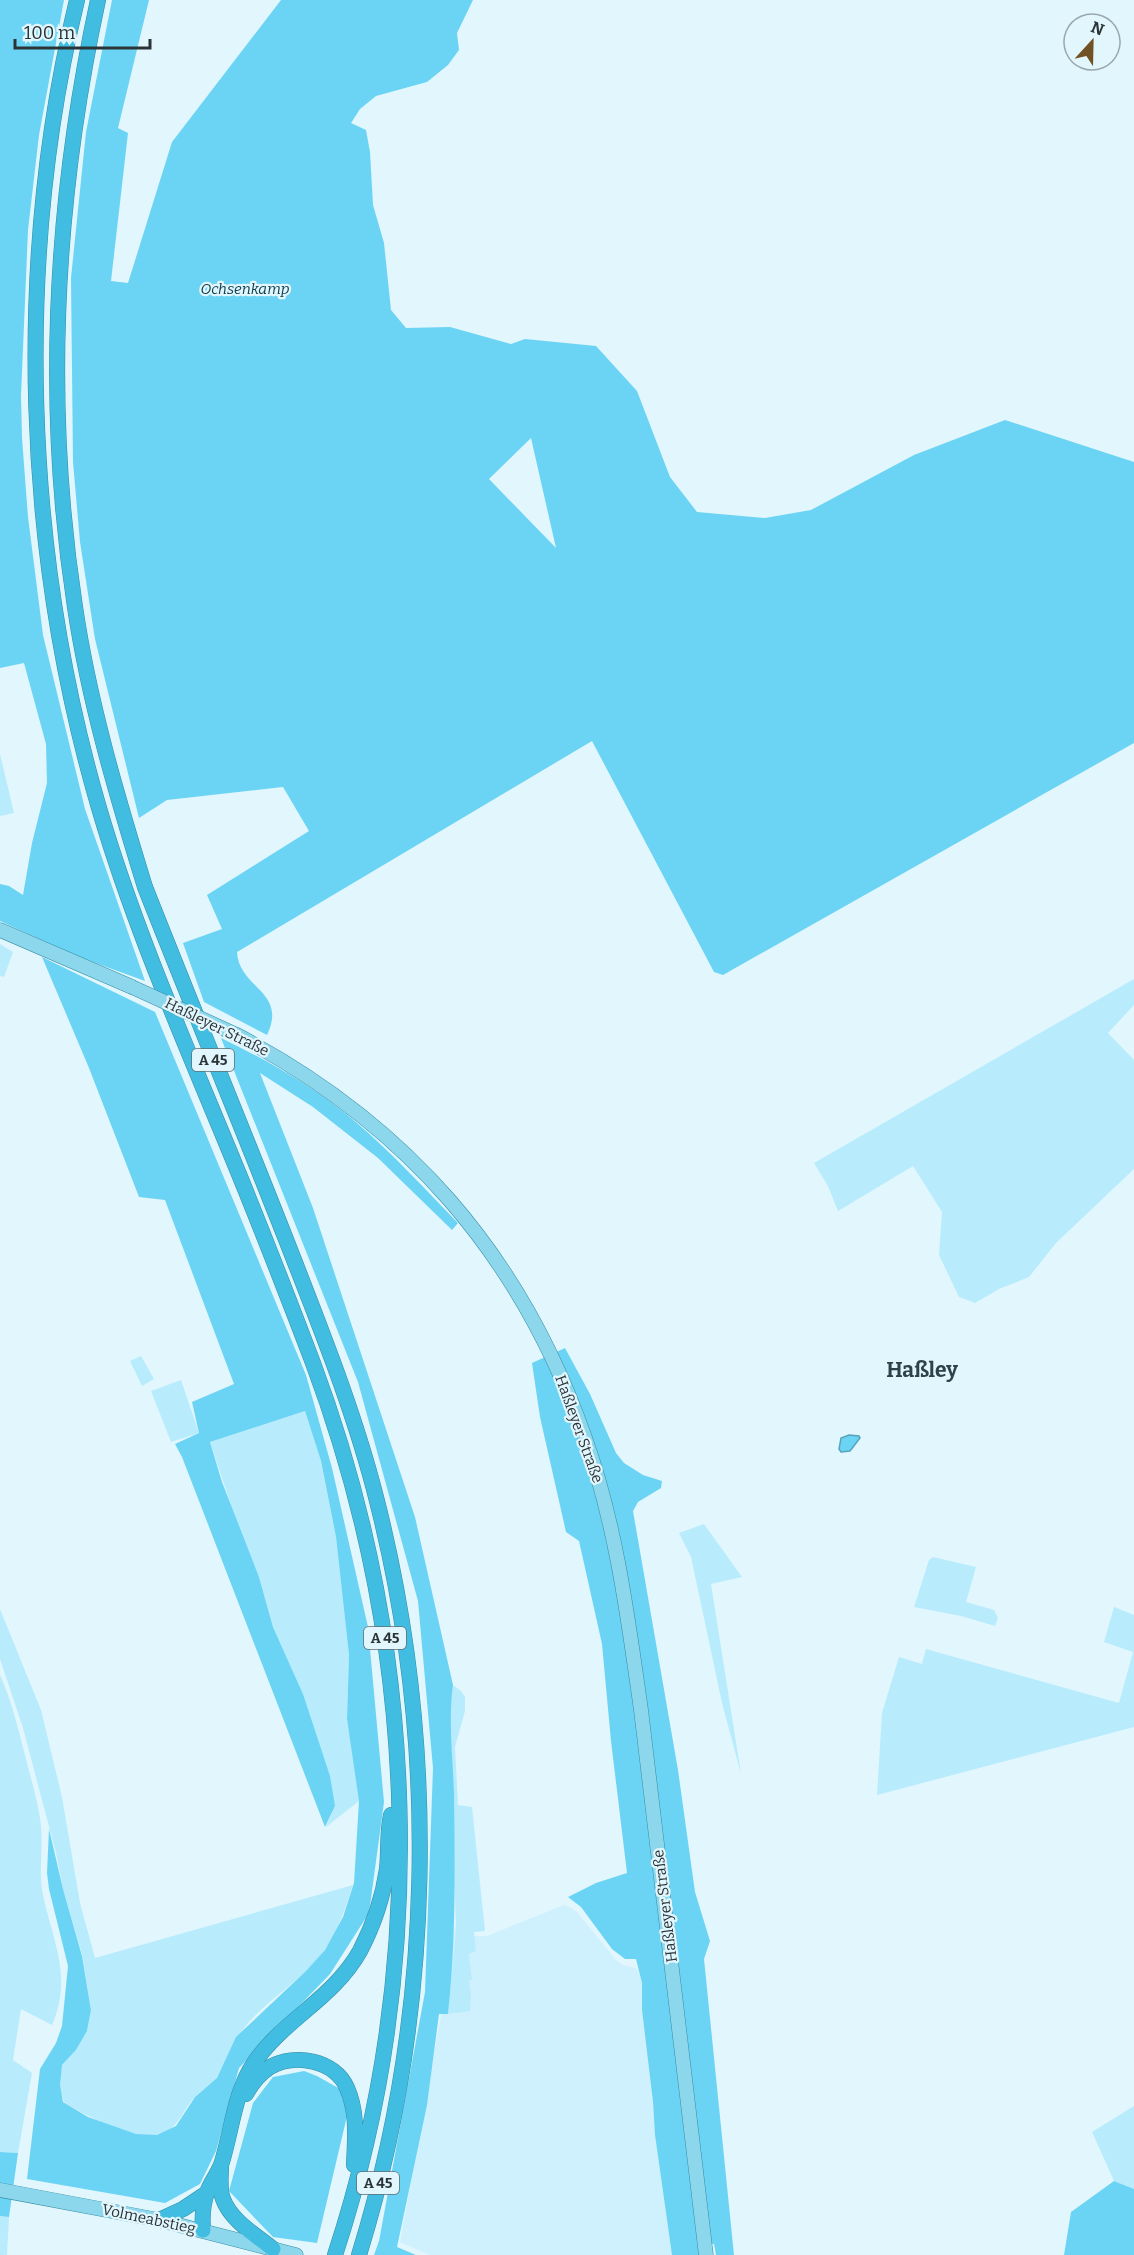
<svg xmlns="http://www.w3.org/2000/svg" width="1134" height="2255" viewBox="0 0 1134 2255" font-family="Bitter,serif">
<rect width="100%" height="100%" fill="#e2f6fd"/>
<!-- built -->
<path fill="#cff1fd" d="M564 1905 570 1907 577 1912 616 1960 623 1965 635 1968 639 1972 642 1983V2010L653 2102 655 2135 672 2255H429L400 2242 441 2016 455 1926 469 1936H487Z"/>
<!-- green -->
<path fill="#b8ecfd" d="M0 754 14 813 0 816Z
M0 944 13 952 4 977 0 976Z
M1134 979V1005L1108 1033 1134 1060V1169L1056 1243 1029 1277 999 1289 975 1303 959 1297 939 1255 942 1212 913 1166 838 1211 828 1186 814 1163Z
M141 1356 154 1379 142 1386 130 1361Z
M181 1380 199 1433 171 1442 151 1391Z
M305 1411 321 1461 336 1537 349 1655 347 1719 359 1796V1801L326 1827 335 1806 303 1694 273 1627 259 1577 239 1529 210 1442Z
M704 1524 742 1577 711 1584 741 1774 722 1703 691 1557 679 1533Z
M933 1557 976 1567 966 1602 994 1610 998 1618 995 1626 961 1616 914 1607 929 1560Z
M1114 1607 1134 1615V1727L877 1795 882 1713 899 1657 922 1664 926 1649 1119 1703 1133 1652 1104 1642Z
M0 1609 41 1710 62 1797 80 1903 95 1958 353 1885C346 1906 339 1929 326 1948 306 1977 274 1995 250 2021 234 2039 229 2056 218 2076 214 2084 204 2088 198 2094 182 2108 180 2130 157 2135 136 2140 81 2114 64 2102L59 2085 62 2065 76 2050 87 2031 91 2009 82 1954 63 1889 56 1853 23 1728 0 1659Z
M0 1675C13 1704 20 1736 28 1767 33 1786 39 1806 41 1826 43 1847 39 1869 42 1890 51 1938 74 1975 52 2025L21 2009 13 2060 32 2073 18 2153 0 2152Z
M453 1685 461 1691 465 1697V1711L455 1747 458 1805 472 1807 485 1931 474 1932 476 1951 469 1954 472 1980H469L471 1996 470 2011 448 2014 456 1932 450 1708Z
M1134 2106V2189L1114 2181 1092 2132Z
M0 2216 9 2217 7 2255H0Z"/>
<!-- forest -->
<path fill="#6bd4f4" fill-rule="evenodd" d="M0 0H64L39 135 28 230 21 396 22 438 28 517 43 635 85 809 145 981 79 957 0 921V884L9 886 23 895 32 843 47 783 46 744 24 663 0 668Z
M112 0H149L118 128 128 133 111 281 128 283 172 142 281 0H473L457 33 459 50 448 65 427 82 376 96 360 109 351 123 366 130 370 152 373 205 384 243 391 310 406 328 450 327 511 344 525 339 596 346 637 391 670 477 697 512 765 518 811 510 914 455 1005 420 1134 462V743L723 975 714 972 592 741 237 952C239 989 288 991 267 1035L204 1002 183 943 222 929 207 895 309 831 283 787 167 800 139 818 95 639 80 542 73 462 71 278 86 132ZM531 438 556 548 489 479Z
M42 957 155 1012 306 1375 332 1468 368 1627 384 1802 369 1913 330 1974 239 2068 216 2151 200 2184 165 2203 27 2179 40 2069 56 2043 62 2026 68 1966 49 1889 47 1873 49 1829 63 1889 82 1956 91 2010 87 2031 76 2050 62 2065 60 2085 63 2102 88 2117 136 2134 157 2135 176 2126 195 2097 217 2078 236 2037 306 1971 325 1950 343 1917 354 1883 359 1801 347 1719 349 1655 336 1537 321 1461 305 1411 210 1442 222 1482 259 1577 273 1627 303 1694 330 1776 335 1806 325 1827 182 1457 175 1444 199 1433 192 1402 234 1384 165 1200 139 1197 89 1068Z
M221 1038C269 1061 316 1088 357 1123 392 1153 426 1190 458 1223L452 1230 378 1158 313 1107 260 1073 313 1208 415 1517 453 1685C448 1721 453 1758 454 1795 455 1868 456 1942 448 2014H439L427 2105 397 2247 416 2255H374L379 2241 425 1992 433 1768 418 1601 358 1382Z
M565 1348 590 1394 616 1453 624 1463 643 1475 662 1481 661 1488 638 1502 633 1511 678 1770 695 1892 710 1941 704 1959 734 2255H716L714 2244 698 2243 700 2255H672L655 2135 653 2102 642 2010V1983L636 1959H625L612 1949 581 1907 568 1897 596 1883 627 1873 611 1741 602 1644 579 1541 566 1532 540 1417 532 1363Z
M304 2071 317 2076 340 2089 348 2112 317 2243 273 2237 229 2191 253 2103 273 2077Z
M0 2152 18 2153 9 2217 0 2216Z
M1114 2181 1134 2189V2255H1064L1071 2212Z"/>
<!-- water -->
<path fill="#6bd3f3" stroke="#58a3bb" stroke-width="1.5" d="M849 1435 859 1436 860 1438 850 1451 841 1452 839 1449 841 1438Z"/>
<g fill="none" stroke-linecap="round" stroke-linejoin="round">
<defs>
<path id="major" d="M0 930 132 987
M237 1035C406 1124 520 1254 584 1435 616 1523 628 1618 641 1710L706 2255
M0 2190 159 2220 296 2255"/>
<path id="highway" d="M77 0C14 260 24 551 99 808 137 938 194 1063 245 1189 268 1246 291 1305 313 1363 419 1647 430 1966 335 2255
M98 0C55 199 44 405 75 607 89 702 117 796 145 887 195 1014 247 1139 296 1265 326 1342 357 1421 377 1501 439 1746 434 2013 359 2255
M246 2094C252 2083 259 2074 270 2067 295 2053 335 2060 347 2088 358 2113 355 2138 354 2165
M221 2166C221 2176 219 2190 223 2199 231 2221 256 2235 273 2249
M159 2220 183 2209 207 2193
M203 2230C202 2217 203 2202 208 2190 212 2180 219 2172 222 2162 232 2129 235 2091 254 2063 283 2020 333 1999 360 1951 373 1926 383 1897 387 1869 389 1851 387 1832 391 1815"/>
</defs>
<!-- major casing -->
<use href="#major" stroke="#388da5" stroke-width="15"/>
<!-- highway casing -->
<use href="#highway" stroke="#388da5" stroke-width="16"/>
<!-- major -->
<use href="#major" stroke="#8cd7ec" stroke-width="14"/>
<!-- highway -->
<use href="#highway" stroke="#40bde0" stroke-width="15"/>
<defs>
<path id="major-bridge" d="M132 987 237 1035"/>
</defs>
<!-- major-bridge casing -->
<use href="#major-bridge" stroke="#388da5" stroke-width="15" stroke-linecap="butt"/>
<!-- major-bridge -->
<use href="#major-bridge" stroke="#8cd7ec" stroke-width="14"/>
</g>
<g text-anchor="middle" stroke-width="4.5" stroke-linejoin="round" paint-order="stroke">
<!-- shield labels -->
<g fill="#e2f6fd" stroke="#616e72" stroke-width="1.5">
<rect x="192" y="1049" width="42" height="22" rx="4.5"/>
<rect x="364" y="1627" width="42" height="22" rx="4.5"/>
<rect x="357" y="2172" width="42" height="22" rx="4.5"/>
</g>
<g font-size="14" font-weight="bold" fill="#2a3437">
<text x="213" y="1065">A 45</text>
<text x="385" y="1643">A 45</text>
<text x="378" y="2188">A 45</text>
</g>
<!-- park labels -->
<g font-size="15" font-style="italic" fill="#0d3e4b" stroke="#e2f6fd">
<text x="245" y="294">Ochsenkamp</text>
</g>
<!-- street labels -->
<g font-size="15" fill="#2a3437" stroke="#e2f6fd">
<text transform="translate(217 1027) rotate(26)" y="5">Haßleyer Straße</text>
<text transform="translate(579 1429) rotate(70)" y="5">Haßleyer Straße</text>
<text transform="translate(665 1906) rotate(-97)" y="5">Haßleyer Straße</text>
<text transform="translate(149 2219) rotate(12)" y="5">Volmeabstieg</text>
</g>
<!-- district labels -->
<g font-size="21" font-weight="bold" fill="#2e4349" stroke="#e2f6fd">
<text x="922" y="1377">Haßley</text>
</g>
</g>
<!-- north arrow -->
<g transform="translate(1092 42) rotate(22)"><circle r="28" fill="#e2f6fd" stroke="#98a8ae" stroke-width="1.5"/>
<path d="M0-4.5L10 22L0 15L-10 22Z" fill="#705226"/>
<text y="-9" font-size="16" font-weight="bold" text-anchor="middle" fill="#2a3437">N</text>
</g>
<!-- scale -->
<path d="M15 39v9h135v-9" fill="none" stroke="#2a3437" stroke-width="3"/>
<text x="24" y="39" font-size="18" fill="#2a3437" stroke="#e2f6fd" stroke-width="4.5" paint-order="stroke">100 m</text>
</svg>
